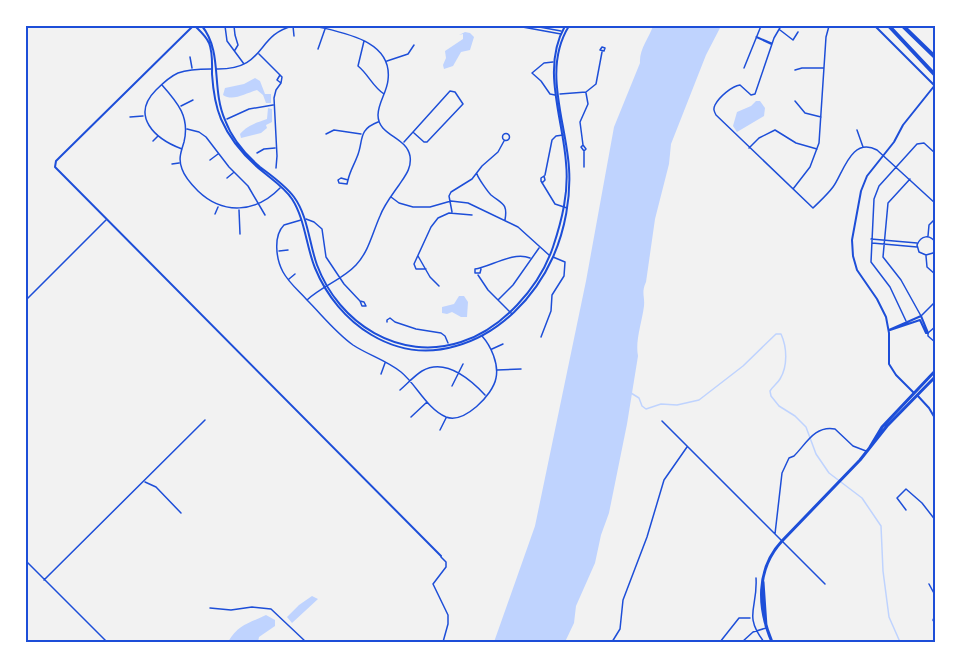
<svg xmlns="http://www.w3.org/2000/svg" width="961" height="668" viewBox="0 0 961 668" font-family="Georgia,serif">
<rect width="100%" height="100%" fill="#f2f2f2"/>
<!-- water -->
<path fill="#bfd3fe" d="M653 26H721L706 55 671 144 669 164 655 219 646 282C641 293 645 296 644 306 642 322 635 341 638 356L627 424 609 513 601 535 595 563 576 606 574 623 565 642H494L535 526 586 281 614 127 640 63C639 49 649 38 653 26Z
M465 32 470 33 474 37 470 50 461 52 453 66 444 69 443 65 446 58 445 51 463 39V34L459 35Z
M255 78 260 81 265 94H271V103H266L263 95 257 90C246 93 233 102 223 95L225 88 244 84Z
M756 101H760L765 108 764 116 737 132 733 126 737 112 751 106Z
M268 108 272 109V122L266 125 267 128 261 133 241 138 240 134C248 125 256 123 267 119Z
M459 296H464L468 302 467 317H461L452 312 447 314 442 313V307L454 304Z
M312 596 318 599 292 623 287 617 299 605Z
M266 615 275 620V626L259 637 258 642H228C239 624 248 624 266 615Z"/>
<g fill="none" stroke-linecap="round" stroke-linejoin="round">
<!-- stream -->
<path stroke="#bfd3fe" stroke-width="1.5" d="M631 393 639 398 642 406 646 409 661 404 677 405 699 400 743 366 776 334H781C787 347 788 366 780 379 777 384 773 386 770 391L771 396 779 406 795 416 806 427 816 454 829 473 862 498 881 526 883 571 889 617 900 642"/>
<!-- minor -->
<path stroke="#1d4ed8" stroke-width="1.5" d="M225 26 227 41 244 64
M234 26 235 35 238 45 235 50
M293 26 294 36
M517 26 561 34
M534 26 561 31
M781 26 774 38 755 94 751 95 740 85C732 86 719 97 715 105 713 109 714 111 716 115L813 208C820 201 827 195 833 187 843 174 851 136 877 150L936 204
M780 30 793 40 798 32
M756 37 771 44
M757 37 771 43
M364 41 358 66C369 75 372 86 384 94
M602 47 605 48 604 51 600 50Z
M318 49 325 29
M259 54 282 77 281 83 277 80 280 75
M190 57 192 68
M387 61 408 54 414 45
M553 62 544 63 532 73 541 81 550 94 555 95
M744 68 761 26
M216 69C267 70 255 35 293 26
M795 70 802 68H824
M162 85C178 103 190 117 184 142 181 152 178 159 182 169 185 178 192 185 198 191 223 215 256 213 280 188
M586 92 596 84 602 52
M560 94 586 92
M795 101 805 113 821 117
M181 106 193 100
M130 117 143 116
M227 119 249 109 273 105
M187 129 199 132 206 137 229 167 248 186 265 215
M857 130 863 147
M502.5 137a3.5 3.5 0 1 1 7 0a3.5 3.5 0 1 1-7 0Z
M326 134 334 130 361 134
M153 141 158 136
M404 142 450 91 455 92 463 104 427 142H424L414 133
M583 145 586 149 584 151 581 147 583 145 580 122 588 104 586 93
M749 148 759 138 775 130 796 143 817 149
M182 149C155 139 130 116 156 90 162 84 169 77 178 73 189 69 200 69 211 69
M584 152V167
M257 153 264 149 275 148
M210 160 218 154
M172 164 179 163
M276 168 277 156 274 98 276 90 281 83
M477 174C478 178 488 192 491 195 502 204 508 203 505 220
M545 175 552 140 556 136 563 135
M227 178 233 173
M341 178 348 180 347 184 339 183 338 180Z
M910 179 888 203 883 257 901 280 921 316 936 301
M348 180C350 171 354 165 357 157 364 141 357 130 378 122
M542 183 545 180 544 176 541 178V181L555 204 567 208
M793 189 810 167 819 143 826 37 829 26
M391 197 399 203 413 207H430L451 201 468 203 518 227 549 255
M239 210 240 234
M452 212 449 196 451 192 472 179 482 166 498 152 504 141
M215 214 218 207
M306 219 314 222 322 229 326 257 344 284 360 301
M301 220 284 225C273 236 276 259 283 272 289 283 299 291 307 300 322 315 335 332 353 345 368 355 386 360 401 372 416 384 427 409 446 417 464 424 493 395 496 378 499 364 491 346 482 336
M928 236 929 225 936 218
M871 239 917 243
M872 243 917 247
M936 243C930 234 921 235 917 245L919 252 926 255 933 253 936 249
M279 251 288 250
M418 256 430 277 439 286
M926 256 927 267 936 275
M426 269H416L414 264 431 227 438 218 449 213 472 215
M481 269 480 273H475V269C490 267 513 251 530 258
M478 275 488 290 512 314
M289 279 295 274
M26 300 106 220
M307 300C322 286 342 280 356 265 369 251 372 234 380 216 384 205 392 195 399 185 405 176 412 168 410 156 406 136 378 136 378 115 378 103 387 92 388 80 393 40 343 33 315 26
M498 300 513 285 539 248
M360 301 364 302 366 306H362Z
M906 321 890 287 871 262 874 199 879 186 917 144 924 143 936 154
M387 322V320L390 318 395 322 416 329 441 333 445 336 448 343
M936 326 928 333V336L936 343
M541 337 551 311 552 295 564 276 565 262 553 257
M492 349 503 344
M497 370 521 369
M381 374 385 363
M452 386 463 364
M400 390C407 384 414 376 422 371 445 358 470 379 485 395
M411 417 427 402
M662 421 825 584
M440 430 446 418
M934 476 936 477
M145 482 156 487 181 513
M906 510 897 498 906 489 922 503 936 521
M775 534 782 473 789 458 794 456C806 444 815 425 835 429L853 446 866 451
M441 557 446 562V567L433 584 448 615V624L443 642
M26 561 107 642
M756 578C758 608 743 615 764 642
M44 580 205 420
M929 584 936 597
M210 608 231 610 252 607 271 609 306 642
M936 613 933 620 936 625
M612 642 620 629 623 600 647 537 664 480 687 447
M720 642 739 618H750
M742 642 753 632 766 628"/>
<!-- tertiary -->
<path stroke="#1d4ed8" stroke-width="2" d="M193 26 61 156 56 161 55 167 441 556
M195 26C200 31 206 36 209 43 213 53 212 64 212 74 213 89 215 105 221 119 230 140 245 157 262 171 273 180 285 188 292 199 305 219 306 246 315 268 338 324 395 364 456 346 500 334 535 297 553 257 565 230 571 197 569 168 566 121 542 69 569 26
M202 26C223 52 211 88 225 120 232 139 245 154 260 167 272 176 285 185 294 197 308 216 309 243 317 265 339 324 400 362 461 342 502 329 539 288 553 247 562 220 569 192 566 163 563 118 541 68 565 26
M834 26H847
M875 26 934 85
M889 330 921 316 928 333
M890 330 920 320 926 333H928
M913 392 896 375 889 364V333L886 317 877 299 857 270 853 256 852 240 861 191 867 176 894 142 903 125 935 85"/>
<!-- secondary -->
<path stroke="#1d4ed8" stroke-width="2" d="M917 395 929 408 936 420"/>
<!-- primary -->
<path stroke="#1d4ed8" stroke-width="3" d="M870 447 882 427 936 370
M763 582 766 626
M772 642C758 609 755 570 782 541L860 460 887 426 936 376"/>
<!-- motorway -->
<path stroke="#1d4ed8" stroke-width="4" d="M889 26 936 76
M903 26 936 58"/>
</g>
<!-- border -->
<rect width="961" height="668" fill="none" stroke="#ffffff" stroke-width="54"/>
<rect x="27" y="27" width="907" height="614" fill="none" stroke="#1d4ed8" stroke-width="2"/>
</svg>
